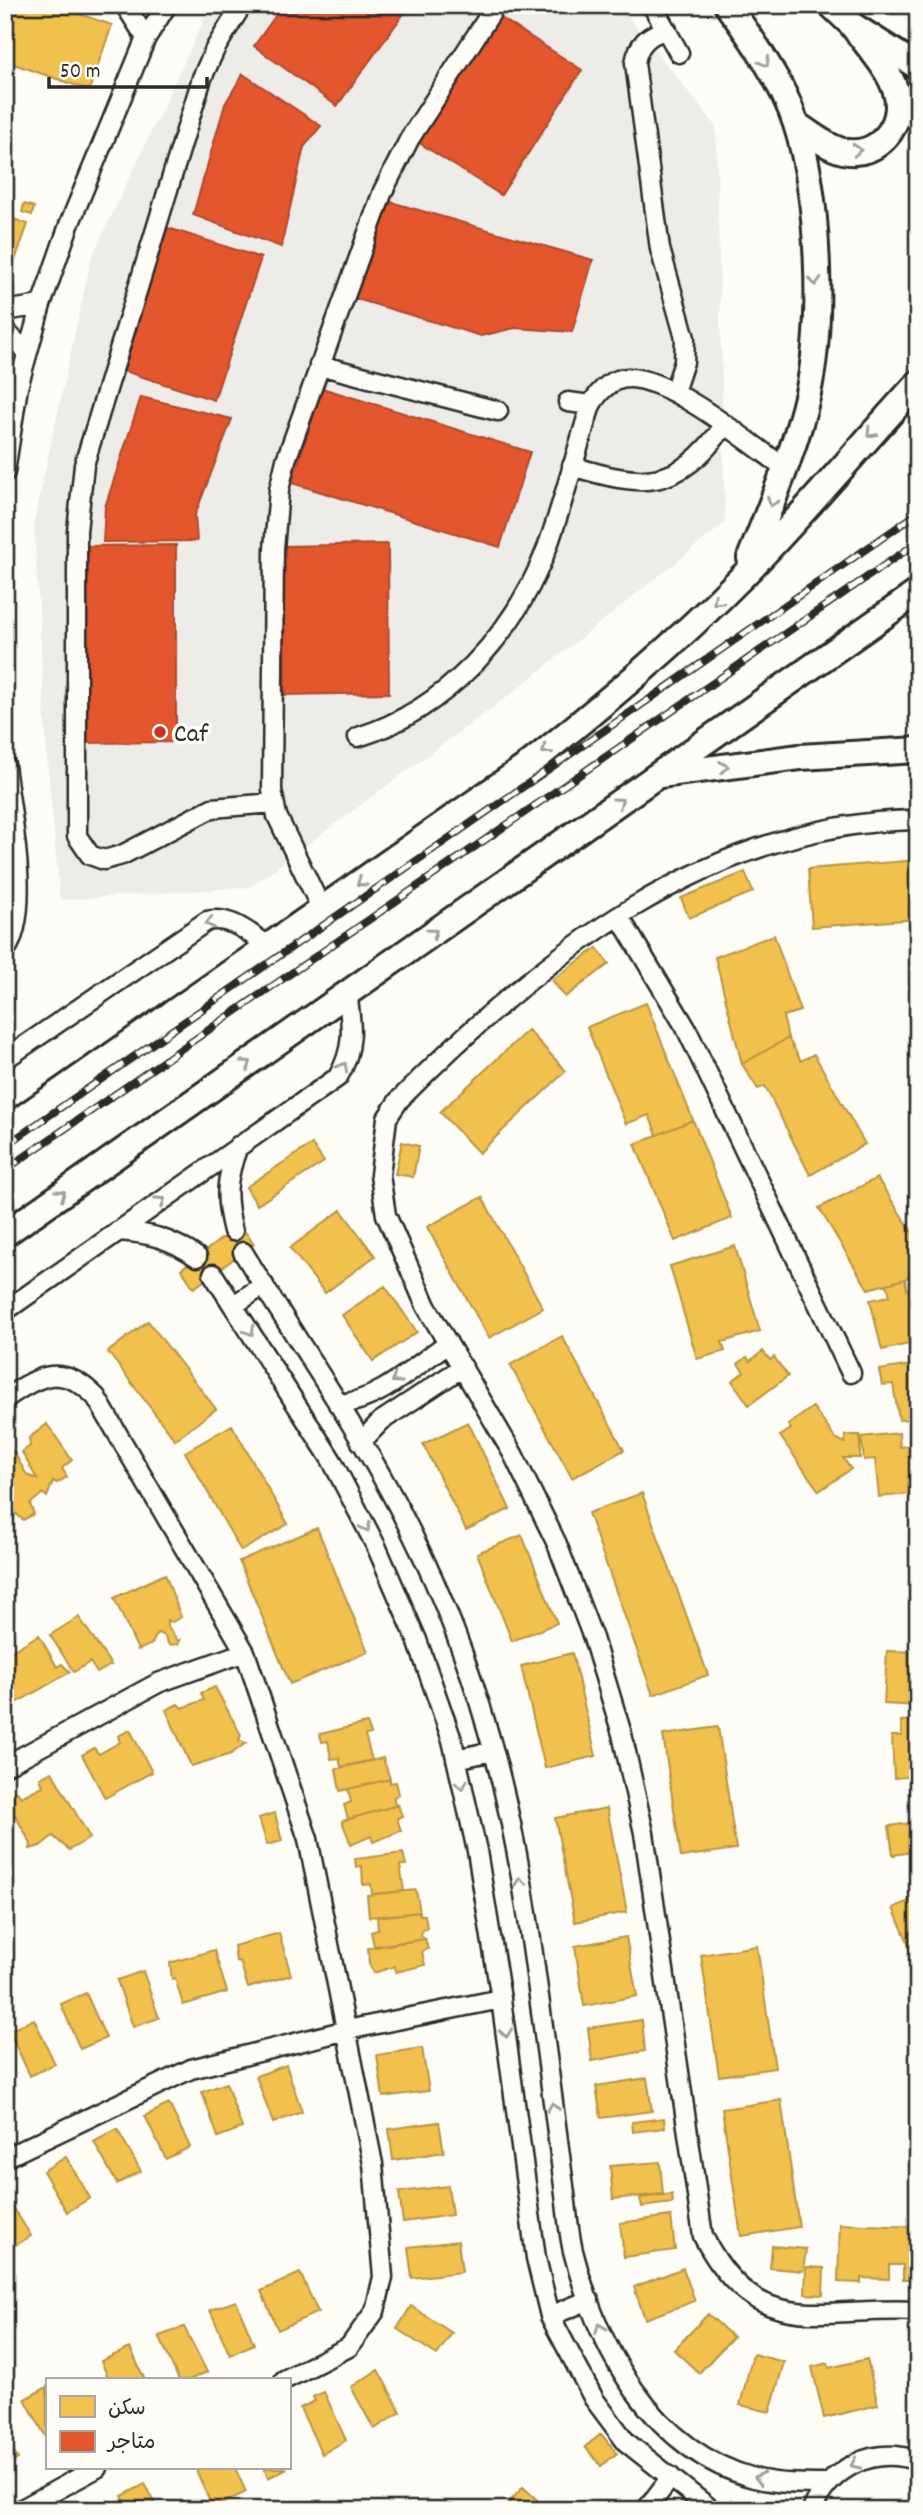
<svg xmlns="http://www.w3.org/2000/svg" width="923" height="2515" viewBox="0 0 923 2515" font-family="Dekko,'Playpen Sans Arabic',sans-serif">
<rect width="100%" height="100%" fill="#fdfcf7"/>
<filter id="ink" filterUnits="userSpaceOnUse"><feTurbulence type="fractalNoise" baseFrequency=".0143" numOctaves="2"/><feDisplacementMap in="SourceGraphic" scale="14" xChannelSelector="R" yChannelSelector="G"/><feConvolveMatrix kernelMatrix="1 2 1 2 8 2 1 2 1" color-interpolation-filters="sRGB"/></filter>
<g filter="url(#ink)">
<!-- built -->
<path fill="#edece8" d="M211 5H619L716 126 725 523 512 693 250 887 60 900 47 757 34 522 91 259Z"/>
<!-- homes -->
<path fill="#f2c14e" stroke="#b69444" stroke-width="2" d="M5 5H53L112 25 89 90 5 61Z
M24 204 34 207 32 215 22 212Z
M5 216 28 224 9 277 5 276Z
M918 860V919L812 927 808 869Z
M745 872 753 892 689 918 681 898Z
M774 935 800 1011 783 1016 788 1038 742 1064 715 957Z
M597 948 609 964 565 997 552 980Z
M646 1003 693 1120 657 1135 649 1115 626 1124 587 1027Z
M528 1030 566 1071 479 1153 440 1112Z
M788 1038 801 1061 814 1054 865 1144 810 1175 765 1086 758 1089 742 1064Z
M693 1120 732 1218 675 1241 635 1144Z
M402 1142 419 1146 413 1177 395 1174Z
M312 1144 324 1162 257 1205 246 1187Z
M877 1178 918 1241V1270L905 1279 868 1289 819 1208Z
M482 1197 543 1308 489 1338 427 1227Z
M341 1210 375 1256 325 1293 290 1248Z
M240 1225 254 1244 194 1288 181 1269Z
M735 1246 760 1331 722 1342 725 1351 697 1359 670 1266Z
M905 1279 907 1290 917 1288 918 1291V1342L882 1350 870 1300 890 1296 887 1284Z
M385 1286 417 1332 373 1361 342 1315Z
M148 1321 216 1409 175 1440 108 1352Z
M562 1336 624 1450 572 1478 510 1365Z
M763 1351 770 1360 774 1357 788 1376 749 1405 732 1381 744 1372 738 1364 747 1357 750 1361Z
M918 1364V1493L879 1497 875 1459 864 1460 861 1437 899 1433 900 1447 914 1445 911 1419 899 1420 893 1384 882 1385 879 1370Z
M813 1407 835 1438 845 1443V1435H860V1458H843L851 1469 819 1491 780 1436 791 1429 788 1425Z
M468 1422 510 1509 466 1530 423 1444Z
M47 1424 72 1460 62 1468 67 1477 57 1483 53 1481 47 1497 43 1493 30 1504 34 1514 23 1520 12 1510V1520L5 1526V1456L13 1451 27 1475 37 1479 22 1452 30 1446 29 1438Z
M232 1425 288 1524 241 1551 185 1452Z
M642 1493 708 1675 653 1695 588 1513Z
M317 1528 368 1652 290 1684 239 1561Z
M522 1535 557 1623 512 1641 477 1553Z
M165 1574 181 1617 172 1622 167 1620V1626L178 1641 181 1639 178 1644 169 1645 164 1635 157 1633 152 1644 138 1650 114 1598Z
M79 1617 111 1665 97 1673 90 1662 74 1672 50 1635Z
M39 1635 57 1667 62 1664 70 1672 13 1705 5 1691V1655Z
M887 1651 918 1652V1706L884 1704Z
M572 1653 596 1756 545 1768 521 1666Z
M215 1687 241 1735 239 1740 246 1743 231 1754 191 1766 166 1710 178 1704 182 1708 204 1700 201 1693Z
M918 1720V1776L894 1778 892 1736H902L901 1721Z
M367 1723 371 1734 365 1735 372 1760 341 1767 339 1758 331 1759 328 1741 322 1742 320 1734Z
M718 1727 736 1849 681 1857 663 1735Z
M130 1730 152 1772 105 1798 82 1755 94 1748 99 1754 120 1742 118 1736Z
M383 1758 390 1779 340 1791 336 1769Z
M52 1772 90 1838 69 1850 53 1836 40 1846 30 1849 31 1844 5 1797 17 1792 21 1797 43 1786 40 1778Z
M390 1779V1783L396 1782 399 1794 394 1797V1803L398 1805 348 1819 344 1805 351 1802 348 1789Z
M398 1805 402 1816 397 1818 401 1831 373 1842 371 1836 351 1845 342 1821Z
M607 1808 627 1912 575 1922 555 1818Z
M275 1813 282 1841 267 1845 259 1818Z
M918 1822V1851L893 1855 889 1826Z
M403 1853 406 1865H400L404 1891 372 1894 371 1884 363 1885 362 1866 356 1867 355 1859Z
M416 1890 420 1912 369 1917 367 1895Z
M918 1897V1965L893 1908Z
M420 1912V1915H425L427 1928 422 1930 421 1936 425 1939 374 1946 371 1932 378 1930 377 1917Z
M279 1933 291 1975 248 1988 240 1961 236 1962 234 1946Z
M626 1937 637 1996 584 2006 575 1946Z
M425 1939 428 1949 422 1951 425 1965 396 1972 395 1966 374 1973 369 1964 368 1948Z
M757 1946 775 2068 719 2076 701 1955Z
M214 1950 227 1992 183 2005 175 1978 172 1979 170 1963Z
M143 1971 159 2018 133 2027 117 1980Z
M86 1993 106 2038 80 2049 61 2004Z
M34 2019 55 2064 30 2076 9 2031Z
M642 2020 645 2051 592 2061 588 2028Z
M422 2048 429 2091 383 2097 377 2055Z
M286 2065 302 2112 273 2123 256 2076Z
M647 2078 652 2111 601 2118 596 2086Z
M226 2083 242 2128 218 2137 202 2092Z
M781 2100 799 2227 741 2236 722 2109Z
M169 2104 190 2147 166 2159 145 2116Z
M664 2118 665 2128 633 2132 632 2122Z
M439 2122 444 2152 393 2160 389 2129Z
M117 2129 141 2171 117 2184 94 2142Z
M66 2157 90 2198 67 2212 43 2171Z
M660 2162 663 2194 613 2199 610 2166Z
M448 2186 452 2215 403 2222 399 2192Z
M5 2194 31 2236 5 2251Z
M672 2194 673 2203 642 2207 640 2198Z
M671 2216 675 2250 624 2257 620 2223Z
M840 2224 918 2227V2280H903V2265H889V2279L861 2278V2283L838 2282Z
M458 2241 462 2272 412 2278 408 2247Z
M772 2246 806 2249 803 2271 770 2268Z
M806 2267 824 2268 823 2295 805 2294Z
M683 2268 695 2301 645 2319 634 2287Z
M300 2273 318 2312 278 2330 261 2291Z
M236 2301 254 2344 230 2355 210 2310Z
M411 2306 452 2333 437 2355 397 2329Z
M708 2314 733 2337 699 2373 674 2350Z
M184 2327 207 2372 189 2380H179L159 2336Z
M130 2348 145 2380H109L101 2361Z
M753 2354 784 2362 770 2412 740 2405Z
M867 2359 878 2405 824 2418 812 2367 828 2363 829 2368Z
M378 2370 401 2412 374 2429 351 2387Z
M47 2387V2439L25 2399Z
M324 2392 346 2440 322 2454 300 2408 315 2401 313 2397Z
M601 2434 617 2453 601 2466 585 2447Z
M5 2438 18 2459 5 2467Z
M195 2468H235L246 2492 213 2508Z
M264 2468H287L268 2478Z
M145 2484 159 2510H129L122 2496Z
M523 2487 548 2510H502Z"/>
<!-- shops -->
<path fill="#e4572e" stroke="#ac4a2d" stroke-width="2" d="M283 5H410L337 106 254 46Z
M495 14 582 70 501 195 413 139Z
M243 74 321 126 304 147 281 247 193 215 225 104Z
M384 200 593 260 572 332 515 328 481 336 350 297Z
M162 226 261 258 214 400 115 368Z
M322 388 530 452 500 547 292 483Z
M141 397 232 419 195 515 197 541 103 542 105 507Z
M388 544 389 693 285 695 283 546Z
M176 545V742L84 743V546Z"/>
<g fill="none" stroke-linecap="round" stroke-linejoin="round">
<defs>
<path id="street" d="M125 5 146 38
M242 5 215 49 202 78 84 465 77 531V836L90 855 104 860 122 855 212 808 274 803
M652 5 679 53
M667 30C648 34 638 44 635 63L660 249 685 338 684 362 674 392
M5 311 41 305
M5 331 26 351
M319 365 498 411
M568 402 591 405
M572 466C643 488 677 491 724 426
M5 472 18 387 41 305 69 225 146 38 167 5
M358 737C446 710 515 633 547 548 564 501 576 452 591 405 599 391 610 379 628 378 668 376 751 444 785 468
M5 765C10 811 33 913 5 951
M918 820C709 822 539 958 399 1100L387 1118 380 1175 386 1215 426 1306 513 1454 557 1544 593 1638 622 1734 644 1833 703 2236C758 2344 822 2305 918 2311
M322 910 277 816 272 790 274 549 279 490 286 460 383 191 410 138 496 5
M619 916 686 1028 851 1373
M5 1059 207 921C231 915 251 935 270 947
M118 1231C150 1233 171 1239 197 1257
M233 1231C224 1196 226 1179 238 1146
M243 1252C299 1345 363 1434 411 1532 442 1594 468 1662 487 1728 518 1831 532 1943 546 2049 552 2095 558 2141 564 2186 567 2207 568 2230 573 2251 597 2346 652 2451 754 2478 778 2484 802 2484 826 2484
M213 1274 331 1459 377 1548 417 1640 452 1740 477 1851 501 1999 536 2258 550 2316 594 2399 626 2442 712 2510
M234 1305 264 1285
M5 1311 338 1077C355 1048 352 1025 347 993
M5 1399C40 1374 63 1363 96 1397L245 1652 308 1839 373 2164 383 2277 375 2311 349 2347 284 2380
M338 1404C379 1402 416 1365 448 1343
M361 1442 381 1421 463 1367
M456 1759 493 1751
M5 1766 158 1683 245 1652
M5 2158 191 2069 347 2030 501 1999
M550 2316 589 2300
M20 2510 97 2468
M646 2510 671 2477
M812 2510C830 2468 873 2445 918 2461"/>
<path id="secondary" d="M727 5C753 40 783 83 796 124 819 195 824 320 808 393 795 450 771 504 750 558
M831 5 852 25 918 67
M796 124C810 133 826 147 843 151 877 159 906 125 896 92 889 68 867 46 852 25
M660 775 800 757 918 750
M5 1130 528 765C603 705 676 644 743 576 804 514 859 447 918 383
M5 1234 918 592"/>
</defs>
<!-- street casing -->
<use href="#street" stroke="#2b2b2b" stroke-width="23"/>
<!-- secondary casing -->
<use href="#secondary" stroke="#2b2b2b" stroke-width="30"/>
<!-- street -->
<use href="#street" stroke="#fdfcf7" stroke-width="18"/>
<!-- secondary -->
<use href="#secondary" stroke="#fdfcf7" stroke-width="24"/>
<defs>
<path id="rail" d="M5 1146 918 513
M5 1170 918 542"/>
</defs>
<!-- rail casing -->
<use href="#rail" stroke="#2b2b2b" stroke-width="8"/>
<!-- rail -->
<use href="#rail" stroke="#fdfcf7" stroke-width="5" stroke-dasharray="16" stroke-linecap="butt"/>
</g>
<!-- one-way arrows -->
<defs><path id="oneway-chevron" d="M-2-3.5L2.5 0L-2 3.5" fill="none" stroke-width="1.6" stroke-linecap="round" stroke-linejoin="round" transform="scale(1.75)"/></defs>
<g stroke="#9e9e9b">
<use href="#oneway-chevron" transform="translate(765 62) rotate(59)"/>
<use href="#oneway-chevron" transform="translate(857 150) rotate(-5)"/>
<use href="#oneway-chevron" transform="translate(815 281) rotate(89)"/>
<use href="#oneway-chevron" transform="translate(871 433) rotate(133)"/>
<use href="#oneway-chevron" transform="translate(772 502) rotate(111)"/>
<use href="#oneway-chevron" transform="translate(717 601) rotate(136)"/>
<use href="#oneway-chevron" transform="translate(546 750) rotate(142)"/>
<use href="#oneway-chevron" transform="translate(724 767) rotate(-8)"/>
<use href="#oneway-chevron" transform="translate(619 802) rotate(-35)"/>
<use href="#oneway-chevron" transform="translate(361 882) rotate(145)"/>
<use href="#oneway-chevron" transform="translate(210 923) rotate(165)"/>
<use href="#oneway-chevron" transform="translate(433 933) rotate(-35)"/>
<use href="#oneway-chevron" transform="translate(247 1064) rotate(-35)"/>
<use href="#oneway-chevron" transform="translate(343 1067) rotate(-61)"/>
<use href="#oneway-chevron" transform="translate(61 1194) rotate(-35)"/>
<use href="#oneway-chevron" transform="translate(161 1201) rotate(-35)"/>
<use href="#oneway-chevron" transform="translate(250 1331) rotate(58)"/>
<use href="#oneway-chevron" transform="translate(396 1379) rotate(145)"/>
<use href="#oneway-chevron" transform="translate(366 1527) rotate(63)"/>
<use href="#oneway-chevron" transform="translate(462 1785) rotate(77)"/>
<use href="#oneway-chevron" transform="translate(520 1882) rotate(-99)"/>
<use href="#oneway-chevron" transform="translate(506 2033) rotate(82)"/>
<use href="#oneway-chevron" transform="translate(553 2107) rotate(-98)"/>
<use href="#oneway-chevron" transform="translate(600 2328) rotate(-112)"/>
<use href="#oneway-chevron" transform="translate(855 2464) rotate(155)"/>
<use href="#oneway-chevron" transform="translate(759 2478) rotate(-167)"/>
</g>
</g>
<!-- markers -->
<circle fill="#c8321e" stroke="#fdfcf7" stroke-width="2.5" cx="160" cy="732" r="7"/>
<g text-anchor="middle" stroke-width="7" stroke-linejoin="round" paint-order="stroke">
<!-- poi labels -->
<g font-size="26" fill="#2b2b2b" stroke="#fdfcf7" text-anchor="start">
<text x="174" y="741">Caf</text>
</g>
</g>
<!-- margin -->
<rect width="923" height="2515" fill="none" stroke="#fdfcf7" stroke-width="28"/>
<rect x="14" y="14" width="895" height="2487" fill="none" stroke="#2b2b2b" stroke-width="2.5" filter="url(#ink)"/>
<!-- legend -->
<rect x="46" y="2378" width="245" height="91" fill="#fdfcf7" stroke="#a9a8a5" stroke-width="2"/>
<rect x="60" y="2396" width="35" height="21" fill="#f2c14e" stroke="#a9a8a5" stroke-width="2"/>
<text x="108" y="2414" font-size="21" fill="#2b2b2b">سكن</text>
<rect x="60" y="2431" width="35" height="21" fill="#e4572e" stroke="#a9a8a5" stroke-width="2"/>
<text x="108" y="2448" font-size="21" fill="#2b2b2b">متاجر</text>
<!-- scale -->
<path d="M49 77v10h158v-10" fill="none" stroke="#2b2b2b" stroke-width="3.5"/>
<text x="60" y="77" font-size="21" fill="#2b2b2b" stroke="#fdfcf7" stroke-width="5" paint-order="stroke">50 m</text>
</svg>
